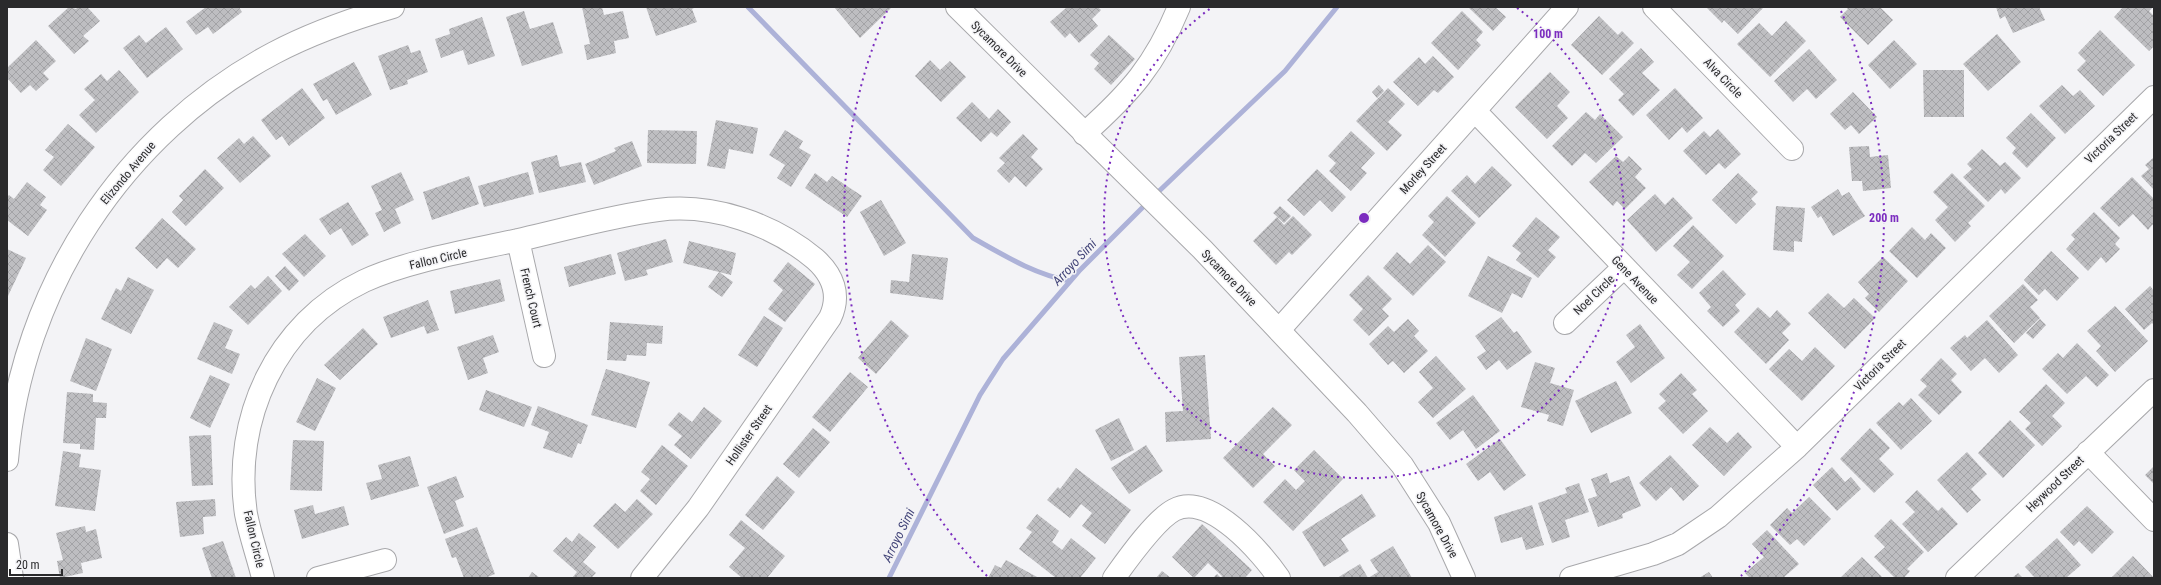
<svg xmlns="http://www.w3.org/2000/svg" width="2161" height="585" viewBox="0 0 2161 585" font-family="'Roboto Condensed',sans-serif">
<defs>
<pattern id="building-cross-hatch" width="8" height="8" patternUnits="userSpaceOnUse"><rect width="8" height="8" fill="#bebec1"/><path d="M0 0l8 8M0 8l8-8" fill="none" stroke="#a3a3a6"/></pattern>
</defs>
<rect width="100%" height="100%" fill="#f3f3f6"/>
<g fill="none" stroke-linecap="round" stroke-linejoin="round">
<!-- stream -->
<path stroke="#adb2d8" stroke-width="5" d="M748 7 973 238C1005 256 1034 274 1070 281
M1155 195 1285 71 1337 7
M889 578 980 395 1003 359 1079 271 1148 202"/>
</g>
<!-- building -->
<path fill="url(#building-cross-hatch)" d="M69 7 76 9 78 7H87L100 21 83 36 89 41 74 54 48 26Z
M206 7H239L242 12 213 34 208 27 196 35 186 22Z
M582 7H602L604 15 623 11 629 38 614 41 616 53 587 60 584 45 590 44Z
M646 7H696L692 9 697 22 656 36Z
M834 7H892L860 38Z
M1067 7H1098L1101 10 1092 19 1098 26 1079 43 1070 33 1065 38 1050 22Z
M1468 7H1495L1506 17 1493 31Z
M1706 7H1762L1763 8 1738 34 1724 20 1722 23Z
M1846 7H1880L1893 20 1868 45 1840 17 1848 9Z
M1996 7H2039L2045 20 2013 33 2005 16 2000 19Z
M2123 7H2153L2149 11 2154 16V46L2149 51 2114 17Z
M524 11 530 29 553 22 563 53 522 66 506 17Z
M1462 11 1483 32 1476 40 1481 45 1458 70 1431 43Z
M1599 16 1618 35 1622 31 1634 43 1602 75 1571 45Z
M482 17 495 56 468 65 463 50 441 58 435 39 450 34 449 29Z
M1786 21 1806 41 1770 77 1737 44 1759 23 1772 36Z
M166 27 183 49 147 78 123 48 139 35 146 43Z
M2100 30 2135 65 2103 96 2077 70 2086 61 2078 53Z
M1997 34 2021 62 1988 91 1963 64Z
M1109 35 1135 59 1111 85 1094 69 1099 63 1090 55Z
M36 40 56 61 43 73 49 79 36 91 30 85 21 93 7 78V68Z
M1894 40 1917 64 1890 89 1868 65Z
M408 45 411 53 420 50 428 72 407 80 408 84 390 90 378 56Z
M1641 48 1654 62 1642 73 1660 90 1633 116 1618 100 1624 94 1609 79Z
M1809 49 1837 80 1816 99 1807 89 1793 102 1774 81Z
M1433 56 1454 77 1438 93 1434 90 1418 106 1393 82 1419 57 1425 64Z
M930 60 940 70 950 61 966 77 941 102 915 76Z
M354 62 372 95 336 115 327 99 323 101 313 84Z
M119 70 139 92 96 133 79 115 95 100 84 89 101 74 107 81Z
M1923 70H1964V117H1924Z
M1550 72 1570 92 1557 106 1568 118 1547 139 1515 107Z
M1379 85 1384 91 1377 98 1372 92Z
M2062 85 2073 96 2080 90 2095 106 2065 134 2039 106Z
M302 88 325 118 289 146 282 136 276 140 261 120Z
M1388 88 1405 104 1388 122 1402 135 1387 151 1356 121Z
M1675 88 1703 118 1687 133 1682 127 1669 140 1646 115Z
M1853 92 1877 117 1859 134 1851 125 1845 130 1830 114Z
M972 102 989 119 998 109 1011 122 997 137 991 132 981 142 956 118Z
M1586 112 1595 120 1600 114 1623 137 1596 163 1585 153 1572 166 1552 146Z
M2031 113 2056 138 2027 168 2012 153 2016 148 2006 138Z
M716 120 758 128 753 154 729 149 725 169 707 166Z
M68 124 95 147 61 186 43 170 54 157 45 150Z
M1718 129 1741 154 1725 169 1719 163 1706 175 1683 151 1704 131 1710 137Z
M648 130 697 131 696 164 647 163Z
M785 130 803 141 799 148 811 155 791 187 777 178 785 165 769 155Z
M1351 131 1375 153 1361 168 1367 173 1351 191 1329 171 1336 163 1328 156Z
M1023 134 1038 149 1031 157 1043 169 1026 187 1015 176 1009 183 997 171 1005 163 999 158Z
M253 136 271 156 240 183 217 158 239 138 244 144Z
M632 141 642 166 594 185 585 164 616 151 614 148Z
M1869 146 1870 157 1888 155 1891 188 1863 191 1862 181H1852L1849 147Z
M1982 149 2000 166 2005 162 2021 178 2005 194 2001 189 1988 202 1963 177 1972 169 1967 164Z
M557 155 560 167 581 162 586 182 539 193 531 162Z
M1616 156 1623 162 1629 156 1642 169 1635 177 1646 188 1625 209 1617 201 1613 206 1589 182Z
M2154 157V190L2141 176 2149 169 2145 165Z
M1492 166 1512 185 1479 218 1451 191 1467 175 1475 184Z
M205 169 224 188 186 226 172 212 183 200 179 196Z
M1317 169 1346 197 1332 212 1320 200 1304 216 1287 200Z
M401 172 414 200 395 209 401 223 384 232 375 213 382 210 371 186Z
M528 172 534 194 484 207 478 186Z
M815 173 827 182 832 176 862 196 847 217 805 188Z
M1738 173 1758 192 1751 199 1756 204 1736 224 1712 200Z
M1952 173 1985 206 1968 223 1971 226 1955 242 1935 220 1948 207 1933 192Z
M469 176 479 204 432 220 423 192Z
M2132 177 2154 199V223L2148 230 2133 214 2119 227 2100 208Z
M27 182 46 197 40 205 47 210 28 236 7 220V197L9 195 14 199Z
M1838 189 1842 196 1849 192 1865 216 1833 236 1821 216 1818 218 1811 207Z
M1655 194 1665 205 1673 197 1693 218 1656 252 1627 220Z
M1447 196 1476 223 1445 257 1422 235 1434 222 1428 216Z
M881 200 906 243 884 256 860 212Z
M348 202 369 235 352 246 341 228 330 235 319 219Z
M1280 206 1291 216 1284 223 1273 213Z
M1776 206 1805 208 1802 242 1794 241V252L1773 250Z
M2094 212 2120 238 2115 244 2120 249 2106 263 2101 257 2088 271 2066 249 2075 239 2071 235Z
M1293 216 1312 235 1292 255 1289 252 1276 265 1253 241 1277 217 1284 225Z
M1536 217 1560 237 1548 250 1556 257 1538 278 1516 260 1521 253 1512 246Z
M162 218 196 249 178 268 167 258 157 269 135 248Z
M1693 225 1724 256 1692 289 1677 275 1690 262 1673 246Z
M1912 227 1925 240 1931 233 1946 248 1917 278 1889 251Z
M305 234 326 256 304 277 282 254Z
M666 239 673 262 646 270 648 275 625 281 617 253Z
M689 241 736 253 731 275 683 263Z
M1428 245 1446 262 1413 296 1383 268 1397 252 1410 264Z
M7 249 26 258 7 298Z
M2051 251 2079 278 2057 301 2045 289 2039 295 2024 280Z
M611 254 616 274 569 287 564 267Z
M912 254 948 258 943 300 890 293 891 280 909 282Z
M1488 256 1532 278 1522 298 1512 293 1502 313 1468 296Z
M1883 257 1908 281 1879 312 1865 298 1869 294 1858 282Z
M788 262 815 284 785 322 768 309 783 290 773 281Z
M285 266 299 281 289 291 275 276Z
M1723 270 1746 294 1735 305 1740 311 1723 327 1707 311 1711 307 1699 293Z
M719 272 733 282 722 297 708 287Z
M1368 275 1392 299 1382 309 1389 316 1369 336 1353 320 1363 309 1349 295Z
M268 276 282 291 248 325 229 307 251 285 255 289Z
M128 277 154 290 131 334 101 319 116 288 121 291Z
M500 279 505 301 455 314 450 291Z
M2023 284 2038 300 2030 307 2040 318 2014 343 1989 316Z
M2150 286 2154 291V325L2152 323 2144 330 2125 309Z
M1828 293 1844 308 1854 298 1875 318 1845 349 1808 313Z
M428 300 439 330 427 334 424 326 391 338 383 317Z
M2115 306 2148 341 2115 372 2096 351 2101 346 2087 331Z
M1758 307 1770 318 1777 310 1791 324 1782 333 1789 340 1766 364 1734 332Z
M764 316 783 328 757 367 738 355Z
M1501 317 1514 333 1517 331 1532 352 1507 370 1499 360 1486 370 1477 357 1486 351 1475 336Z
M1408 319 1419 331 1414 336 1428 351 1404 373 1393 361 1388 365 1369 344 1388 326 1394 332Z
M2040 319 2046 325 2033 339 2026 333Z
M891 320 909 336 876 374 858 358Z
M1987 320 2018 355 1999 373 1985 358 1971 371 1950 348 1965 335 1967 338Z
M214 322 233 330 225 348 240 354 232 374 197 359Z
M610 322 663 326 662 344 647 343 646 356 627 355 626 361 607 360Z
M1640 324 1665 358 1631 383 1616 362 1635 347 1626 335Z
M363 328 378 344 340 380 324 365Z
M493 335 499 352 483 358 488 373 468 380 457 347Z
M86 338 112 349 96 391 70 381Z
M2077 343 2109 375 2097 387 2086 376 2067 394 2042 369 2058 353 2063 358Z
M1815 347 1835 366 1802 401 1769 369 1789 349 1802 361Z
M1205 355 1211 439 1166 442 1165 412 1183 411 1179 357Z
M1436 356 1466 389 1433 418 1418 402 1433 388 1419 372Z
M1941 358 1957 374 1951 380 1962 392 1939 415 1918 395 1927 386 1920 380Z
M1535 362 1555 368 1550 383 1574 390 1563 426 1547 421 1549 415 1521 407Z
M606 369 650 382 636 428 591 415Z
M850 372 868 387 830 432 812 417Z
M1681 373 1697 390 1692 394 1708 411 1683 434 1658 408 1666 401 1659 394Z
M210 375 230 384 210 428 190 418Z
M317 378 336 388 315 431 296 422Z
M1616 381 1632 413 1591 433 1575 401Z
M2046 384 2065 403 2052 416 2062 426 2042 446 2025 429 2031 423 2019 412Z
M486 390 532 407 524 427 479 410Z
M67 392 93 394V402L107 403 106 418H96L94 450 80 449V444L63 443Z
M1473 395 1500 431 1476 449 1463 430 1450 440 1436 423Z
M1911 398 1932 421 1901 450 1876 423 1899 402 1903 406Z
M538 406 588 425 581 444 578 443 572 458 543 448 549 432 531 425Z
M704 407 722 421 691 459 674 445 682 436 668 425 679 412 692 422Z
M1273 407 1292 425 1263 454 1275 466 1253 488 1223 458Z
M1119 418 1134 450 1111 461 1095 430Z
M2010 420 2035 445 2003 478 1978 453Z
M1710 427 1727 443 1738 432 1752 447 1724 476 1692 445Z
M813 428 830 442 799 478 783 464Z
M1870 428 1890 448 1879 459 1894 474 1874 493 1840 459Z
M211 435 213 485 192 486 189 436Z
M1500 439 1526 475 1504 491 1490 472 1478 481 1466 464Z
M293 440 324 441 322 491 290 490Z
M662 445 688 466 656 505 640 491 650 479 641 472Z
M1146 445 1163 471 1129 494 1111 468Z
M1314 450 1343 479 1293 531 1263 502 1285 479 1296 490 1305 481 1294 470Z
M63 451 81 454 79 467 101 470 95 511 55 506Z
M1967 452 1987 474 1971 489 1981 500 1967 513 1937 480Z
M1670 455 1699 486 1683 501 1671 487 1656 501 1639 483Z
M410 456 419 486 371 500 366 483 382 479 378 465Z
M2154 466V484L2145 475Z
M1832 467 1845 482 1851 477 1861 489 1837 511 1813 485Z
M1076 468 1131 510 1105 544 1082 526 1092 513 1081 504 1070 518 1047 500 1058 487 1060 489Z
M1607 473 1610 483 1629 476 1641 506 1622 514 1623 518 1598 527 1588 499 1597 496 1591 479Z
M456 476 464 497 455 501 464 526 444 534 427 487Z
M777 476 795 492 763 530 745 515Z
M1579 483 1589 512 1565 520 1570 537 1552 543 1538 503 1567 493 1565 488Z
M1917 490 1938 511 1942 507 1958 524 1928 552 1902 524 1915 512 1905 502Z
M1362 494 1376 516 1341 539 1349 551 1324 567 1302 532Z
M1809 497 1831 519 1804 546 1797 539 1790 545 1770 525 1787 508 1792 513Z
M215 499 216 516 203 517 204 534 180 537 176 502Z
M637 499 653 514 618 549 593 526 615 503 625 512Z
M313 505 315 514 344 506 349 525 302 539 294 510Z
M1532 505 1544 545 1526 550 1522 537 1501 543 1494 517Z
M2087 506 2114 532 2092 554 2079 541 2074 546 2060 532Z
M1037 514 1059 531 1052 542 1062 550 1071 538 1096 558 1080 578H1056L1019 549 1032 532 1026 528Z
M1891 519 1924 552 1907 569 1910 571 1904 578H1895L1874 557 1885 547 1874 536Z
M741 520 785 556 767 578H742L729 567 745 548 729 535Z
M1202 524 1252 570 1245 578H1213L1217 574 1221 578 1222 576 1208 563 1194 578 1172 557Z
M85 526 86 532 96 529 102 558 81 563 83 573 60 578 57 561 63 560 56 533Z
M477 527 495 574 485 578H464L456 557 452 558 445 539Z
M1767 530 1799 564 1783 578H1750L1745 573 1764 557 1752 544Z
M579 533 596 547 583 562 596 573 591 578H572L577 572 553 551 566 537 572 542Z
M2057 538 2081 565 2066 578H2035L2025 567Z
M223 541 236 578H212L202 548Z
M1393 546 1412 578H1337L1360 564 1368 578 1378 572 1370 560Z
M2133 556 2154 578H2111Z
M1862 557 1883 578H1840Z
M1006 560 1039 578H988L995 565 1001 568Z
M1162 571 1171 578H1156Z
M532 572 540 578H528Z
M1709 572 1713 578H1699Z
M2018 573 2023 578H2012Z"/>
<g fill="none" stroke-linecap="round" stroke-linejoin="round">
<defs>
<path id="minor" d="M1654 7 1792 149
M1475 111 1797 447
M1084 134C1130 93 1155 65 1179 7
M518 240 544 356
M1565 323 1623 268
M1279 330 1567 7
M2088 452 2154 520
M7 460C21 289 123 133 274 53 312 33 352 19 393 7
M7 544 12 578
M263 578C258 557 250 535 246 514 232 419 276 323 364 281 409 260 474 250 523 239 567 229 612 216 658 210 713 203 773 224 815 259 833 275 841 295 830 318L698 508 642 578
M318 578 385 560
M1114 578C1127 560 1155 520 1174 510 1209 491 1262 553 1279 578
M1571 578 1653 554 1678 544 1718 517 1797 447 2154 97
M1957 578 2154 390"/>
<path id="major" d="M957 7 1202 249 1357 413 1402 465 1439 523 1464 578"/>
</defs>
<!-- minor casing -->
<use href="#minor" stroke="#a8a8ab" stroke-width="24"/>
<!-- major casing -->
<use href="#major" stroke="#a8a8ab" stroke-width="24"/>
<!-- minor -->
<use href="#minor" stroke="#fff" stroke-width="22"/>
<!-- major -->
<use href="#major" stroke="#fff" stroke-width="22"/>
</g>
<!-- distance rings -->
<g fill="none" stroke="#7b2cbf" stroke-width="2" stroke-dasharray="2 4">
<path d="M1517 8A260 260 0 1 1 1211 8"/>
<path d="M987 576A520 520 0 0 1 887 11M1841 11A520 520 0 0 1 1741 576"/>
</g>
<g text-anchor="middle" stroke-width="3" stroke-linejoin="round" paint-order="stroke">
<!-- street labels -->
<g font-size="12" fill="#2a2a2c" stroke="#f3f3f6">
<text transform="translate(999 49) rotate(45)" y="4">Sycamore Drive</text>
<text transform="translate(1723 78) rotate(46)" y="4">Alva Circle</text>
<text transform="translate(2111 138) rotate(-44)" y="4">Victoria Street</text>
<text transform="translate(1423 169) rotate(-48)" y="4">Morley Street</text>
<text transform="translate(128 173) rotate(-50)" y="4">Elizondo Avenue</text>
<text transform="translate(438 259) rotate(-13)" y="4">Fallon Circle</text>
<text transform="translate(1229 278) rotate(46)" y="4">Sycamore Drive</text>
<text transform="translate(1635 280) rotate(46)" y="4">Gene Avenue</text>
<text transform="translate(1594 295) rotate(-44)" y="4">Noel Circle</text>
<text transform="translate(531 298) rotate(77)" y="4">French Court</text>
<text transform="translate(1880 365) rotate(-45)" y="4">Victoria Street</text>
<text transform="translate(749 435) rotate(-55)" y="4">Hollister Street</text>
<text transform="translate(2055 484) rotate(-44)" y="4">Heywood Street</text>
<text transform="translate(1437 525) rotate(61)" y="4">Sycamore Drive</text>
<text transform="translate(254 539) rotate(77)" y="4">Fallon Circle</text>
</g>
<!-- water labels -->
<g font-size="13" font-style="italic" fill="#434579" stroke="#f3f3f6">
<text transform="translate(1074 262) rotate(-47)" y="5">Arroyo Simi</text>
<text transform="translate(898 535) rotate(-64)" y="5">Arroyo Simi</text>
</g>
</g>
<circle cx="1364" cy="218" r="6" fill="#7b2cbf" stroke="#f3f3f6" stroke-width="2"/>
<g font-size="12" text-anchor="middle" font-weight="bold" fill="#7b2cbf" stroke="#f3f3f6" stroke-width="3" stroke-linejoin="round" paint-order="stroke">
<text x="1548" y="38">100 m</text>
<text x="1884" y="222">200 m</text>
</g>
<!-- border -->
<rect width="2161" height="585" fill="none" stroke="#2a2a2c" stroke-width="16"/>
<!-- scale -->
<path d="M10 569v6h52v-6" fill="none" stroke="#2a2a2c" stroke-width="2"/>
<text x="16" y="569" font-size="12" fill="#2a2a2c" stroke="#f3f3f6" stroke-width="3" paint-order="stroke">20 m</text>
</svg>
